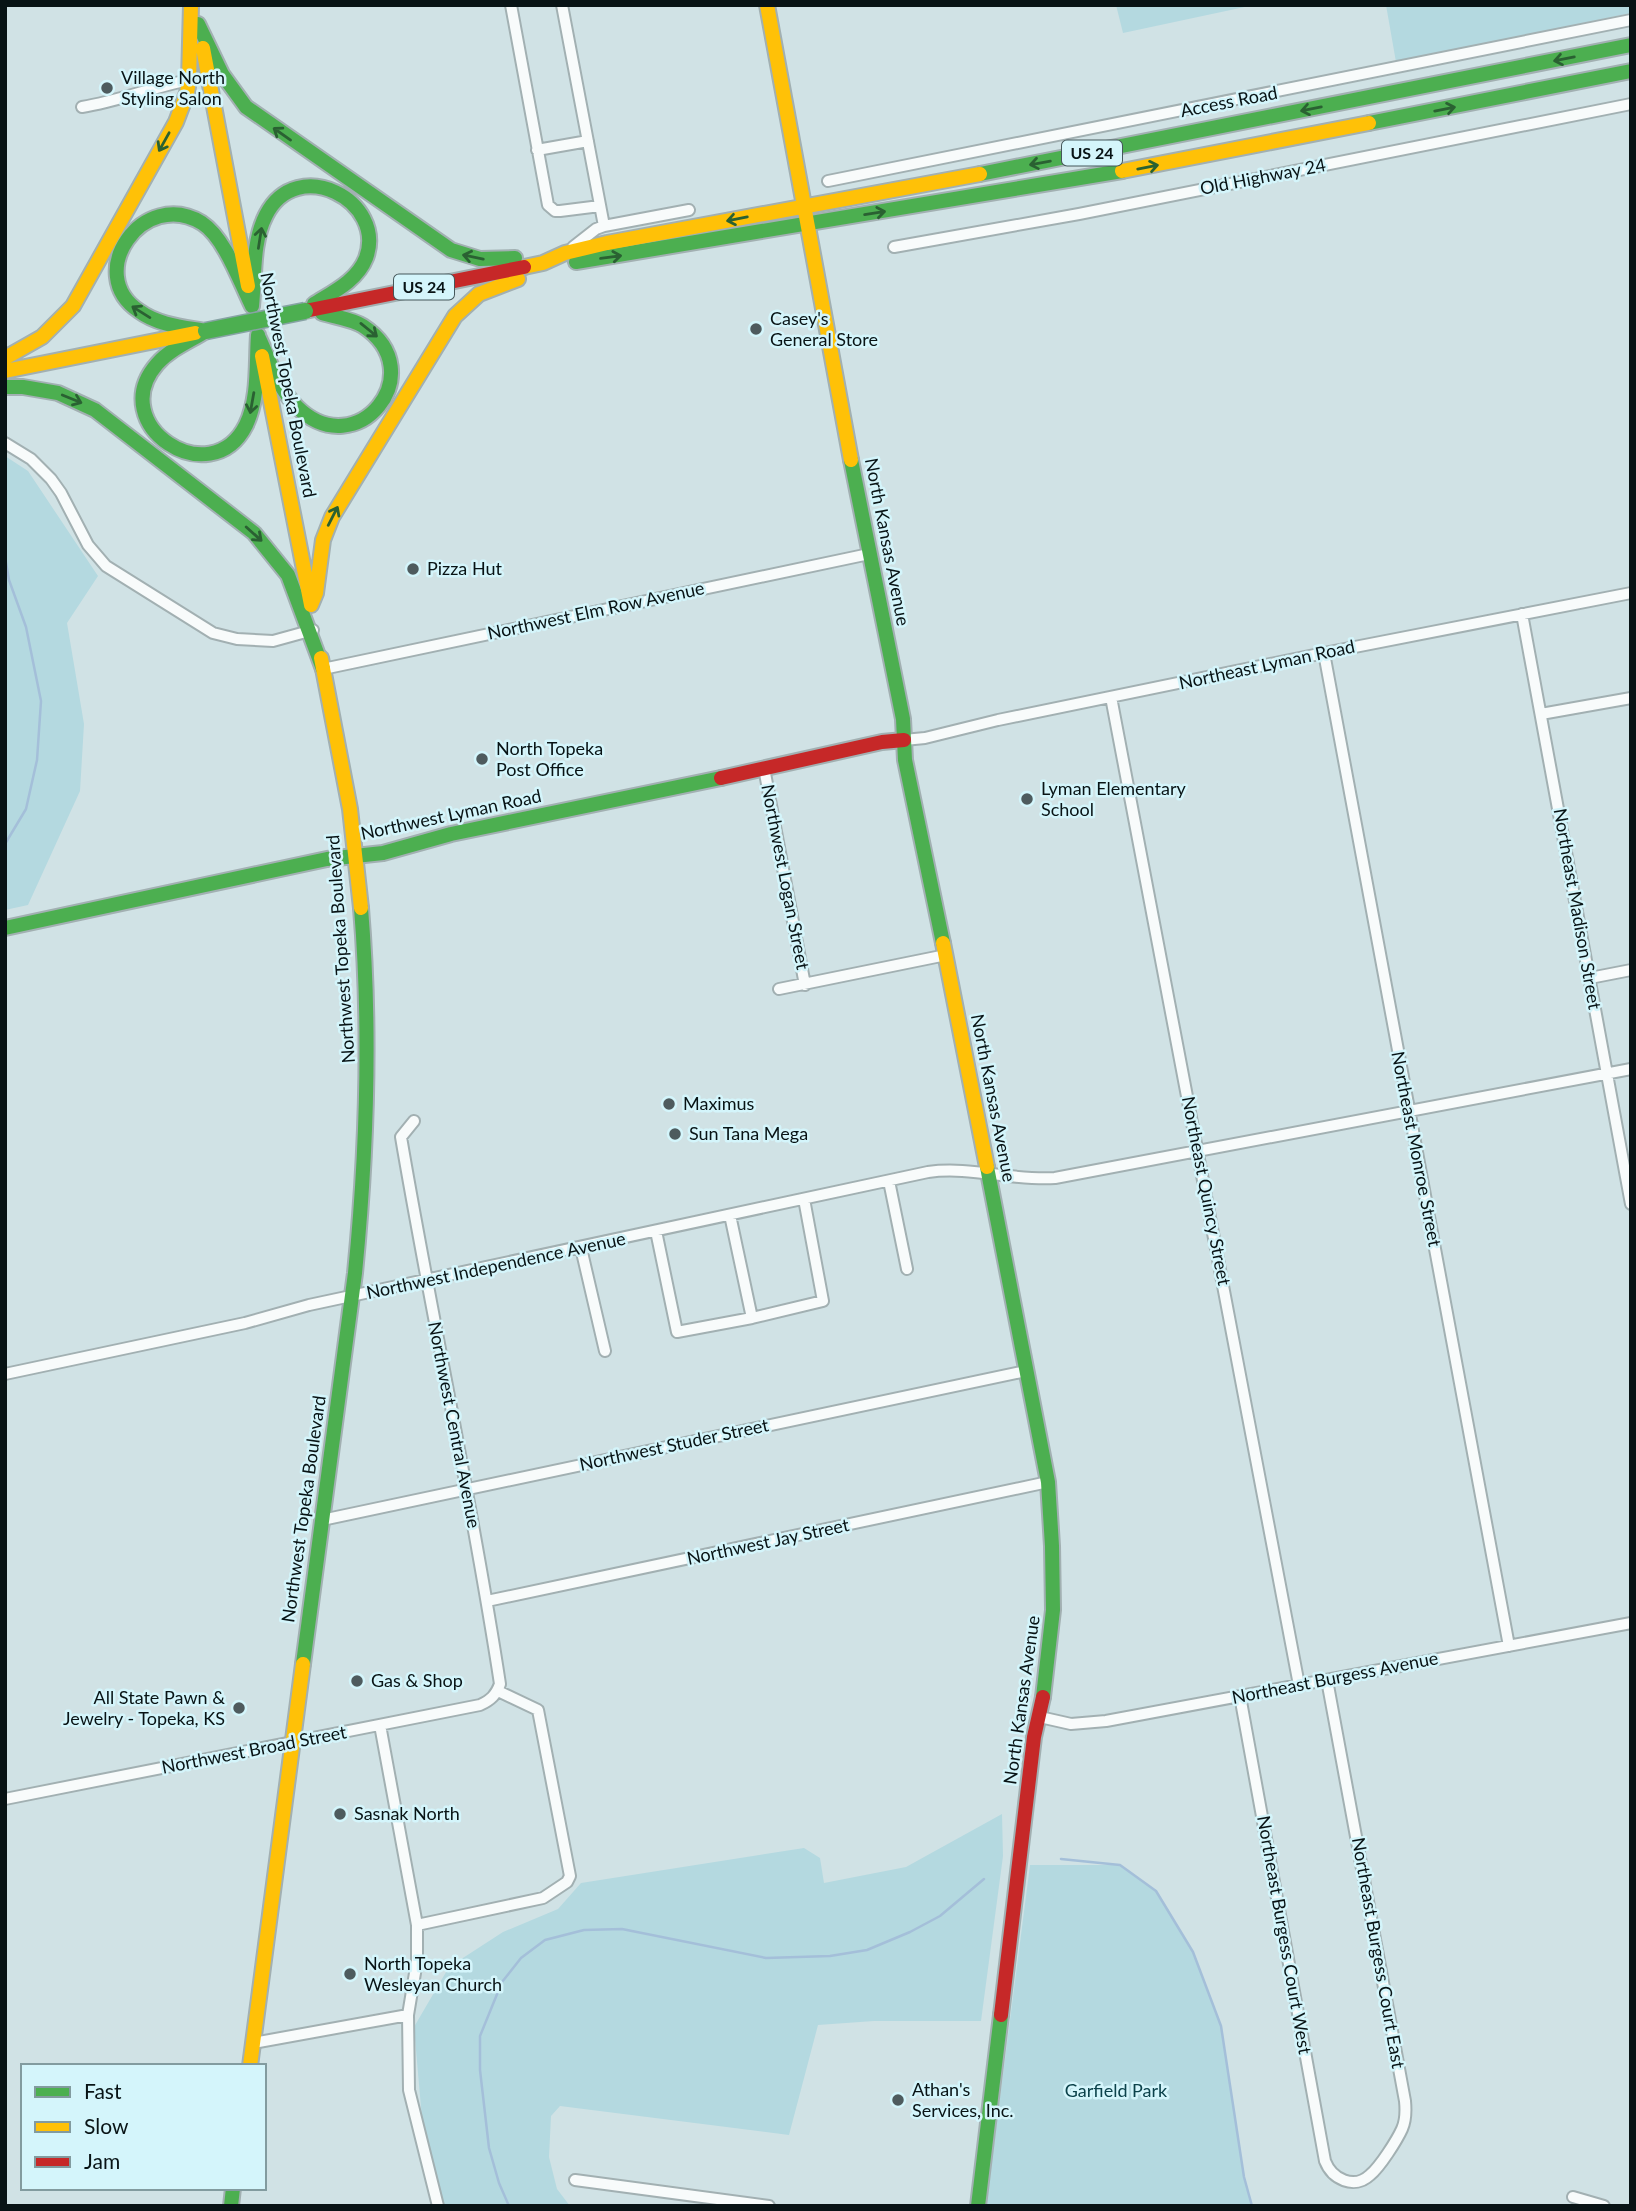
<svg xmlns="http://www.w3.org/2000/svg" width="1636" height="2211" viewBox="0 0 1636 2211" font-family="Lato,sans-serif">
<rect width="100%" height="100%" fill="#d0e2e5"/>
<!-- green -->
<path fill="#b4d9e0" d="M1116 5H1254L1123 33Z
M1386 5H1631V13L1396 62Z
M5 456 28 471 98 576 67 623 84 724 80 791 28 905 5 910Z
M1002 1814 1003 1856 981 2021H874L818 2025 789 2135 560 2106 551 2116 549 2157 557 2189 570 2206H443L423 2130 414 2027 449 1967 503 1932 558 1909 581 1883 804 1848 820 1858 824 1883 906 1867Z
M1030 1865H1120L1157 1891 1193 1952 1221 2026 1244 2177 1252 2206H986Z"/>
<g fill="none" stroke-linecap="round" stroke-linejoin="round">
<!-- stream -->
<path stroke="#a4bfd9" stroke-width="2.5" d="M5 557 9 580 26 627 41 701 37 760 26 809 5 844
M1061 1859 1120 1865 1156 1891 1193 1952 1221 2026 1244 2177 1252 2206
M509 2206 499 2183 489 2148 480 2070V2036L502 1982 521 1958 545 1940 584 1930 622 1929 766 1958 830 1956 867 1950 910 1932 940 1916 984 1879"/>
<defs>
<path id="street" d="M511 5 548 205 555 211H560L600 206
M562 5 604 226
M82 107C119 101 153 87 189 80
M537 150 588 141
M828 181 1631 20
M573 247 596 229 604 226 689 210
M894 247 1079 214 1631 104
M5 443 31 459 51 479 61 493 88 545 106 566 213 633 237 639 273 641 313 630
M1522 614 1631 1204
M1324 653C1383 984 1449 1314 1509 1646
M323 669 869 554
M1111 697 1299 1685
M1541 714 1631 698
M904 740 925 738 998 720 1324 653 1631 593
M764 768 805 985
M1590 978 1631 970
M779 989 946 955
M889 1181 907 1269
M730 1215 752 1318
M656 1231 677 1332 752 1318 823 1301 804 1199
M581 1248 605 1351
M5 1374 245 1323 309 1305 928 1172C971 1166 1012 1181 1055 1178L1631 1069
M322 1520 1026 1371
M487 1601 1048 1482
M1240 1696 1325 2161C1332 2179 1354 2190 1370 2175 1380 2167 1397 2140 1402 2129 1406 2120 1406 2111 1405 2101L1327 1680
M1040 1717 1071 1724 1106 1721 1631 1623
M380 1725 417 1925V1961L408 2015 409 2090 438 2206
M5 1799 480 1705C491 1700 496 1695 500 1684 472 1500 432 1319 401 1137L414 1121
M417 1925 543 1898 567 1882 570 1876 538 1710 498 1691
M253 2043 408 2015
M575 2180 769 2206
M1573 2197 1604 2206"/>
<path id="fast" d="M198 24 222 74 246 107 451 250 480 259 515 258
M1369 123 1631 71
M980 174 1631 45
M576 262 1122 171
M252 306C255 277 252 242 266 215 297 154 387 201 366 258 357 281 333 292 314 304
M206 331C183 327 158 325 139 311 83 274 143 187 202 223 225 238 240 282 252 306
M206 331C190 341 170 349 157 364 104 425 211 495 246 425 259 398 256 364 258 335
M258 336C269 359 278 388 297 407 357 466 433 372 363 326 352 319 335 317 322 313
M5 387H23L58 393 95 410 254 533 288 575 323 669
M851 460 903 719 905 760 943 943
M5 928 327 859 383 853 451 834 721 778
M987 1167 1048 1482 1052 1546 1053 1610 1043 1697
M303 1664 355 1273C367 1151 371 1030 361 908
M231 2206 233 2188
M978 2206 1001 2015"/>
<path id="slow" d="M767 5 851 460
M203 48 248 286
M1122 171 1369 123
M524 267 543 263 565 253 607 243 980 174
M262 356 311 605
M5 358 42 337 73 306 176 122 187 93 189 80 191 5
M5 371 195 333
M311 605 316 593 323 540 332 517 455 316 479 294 518 279
M321 658 350 809 361 908
M943 943 987 1167
M250 2066 303 1664"/>
<path id="jam" d="M305 311 524 267
M721 778 882 742 904 740
M1001 2015 1034 1737 1043 1697"/>
</defs>
<!-- street casing -->
<use href="#street" stroke="#a2b0b2" stroke-width="14"/>
<!-- fast casing -->
<use href="#fast" stroke="#a2b0b2" stroke-width="18"/>
<!-- slow casing -->
<use href="#slow" stroke="#a2b0b2" stroke-width="18"/>
<!-- jam casing -->
<use href="#jam" stroke="#a2b0b2" stroke-width="18"/>
<!-- street -->
<use href="#street" stroke="#f8fbfb" stroke-width="10"/>
<!-- fast -->
<use href="#fast" stroke="#4caf50" stroke-width="14"/>
<!-- slow -->
<use href="#slow" stroke="#ffc107" stroke-width="14"/>
<!-- jam -->
<use href="#jam" stroke="#c62828" stroke-width="14"/>
<defs>
<path id="fast-bridge" d="M206 331 305 311"/>
</defs>
<!-- fast-bridge casing -->
<use href="#fast-bridge" stroke="#87a3a4" stroke-width="19" stroke-linecap="butt"/>
<!-- fast-bridge -->
<use href="#fast-bridge" stroke="#4caf50" stroke-width="16"/>
</g>
<!-- one-way arrows -->
<defs><path id="oneway-shaft" d="M-6 0H5M1.5-3L5.5 0L1.5 3" fill="none" stroke-width="1.6" stroke-linecap="round" stroke-linejoin="round" transform="scale(1.75)"/></defs>
<g stroke="#2a6132">
<use href="#oneway-shaft" transform="translate(1564 59) rotate(169)"/>
<use href="#oneway-shaft" transform="translate(1311 109) rotate(169)"/>
<use href="#oneway-shaft" transform="translate(1445 109) rotate(-11)"/>
<use href="#oneway-shaft" transform="translate(282 134) rotate(-145)"/>
<use href="#oneway-shaft" transform="translate(164 142) rotate(119)"/>
<use href="#oneway-shaft" transform="translate(1040 163) rotate(170)"/>
<use href="#oneway-shaft" transform="translate(1148 167) rotate(-11)"/>
<use href="#oneway-shaft" transform="translate(875 213) rotate(-9)"/>
<use href="#oneway-shaft" transform="translate(737 219) rotate(169)"/>
<use href="#oneway-shaft" transform="translate(260 238) rotate(-81)"/>
<use href="#oneway-shaft" transform="translate(473 257) rotate(-168)"/>
<use href="#oneway-shaft" transform="translate(611 257) rotate(-8)"/>
<use href="#oneway-shaft" transform="translate(141 312) rotate(-148)"/>
<use href="#oneway-shaft" transform="translate(369 330) rotate(39)"/>
<use href="#oneway-shaft" transform="translate(72 399) rotate(22)"/>
<use href="#oneway-shaft" transform="translate(252 403) rotate(100)"/>
<use href="#oneway-shaft" transform="translate(333 516) rotate(-63)"/>
<use href="#oneway-shaft" transform="translate(254 534) rotate(42)"/>
</g>
<!-- markers -->
<g fill="#4e5b5e" stroke="#d4f5fb" stroke-width="2.5">
<circle cx="107" cy="88" r="7"/>
<circle cx="756" cy="329" r="7"/>
<circle cx="413" cy="569" r="7"/>
<circle cx="482" cy="759" r="7"/>
<circle cx="1027" cy="799" r="7"/>
<circle cx="669" cy="1104" r="7"/>
<circle cx="675" cy="1134" r="7"/>
<circle cx="357" cy="1681" r="7"/>
<circle cx="239" cy="1708" r="7"/>
<circle cx="340" cy="1814" r="7"/>
<circle cx="350" cy="1974" r="7"/>
<circle cx="898" cy="2100" r="7"/>
</g>
<g text-anchor="middle" stroke-width="5" stroke-linejoin="round" paint-order="stroke">
<!-- shield labels -->
<g fill="#d4f5fb" stroke="#45575a" stroke-width="2">
<rect x="1062" y="140.5" width="60" height="25" rx="5"/>
<rect x="394" y="274.5" width="60" height="25" rx="5"/>
</g>
<g font-size="16" font-weight="bold" fill="#081315">
<text x="1092" y="159">US 24</text>
<text x="424" y="293">US 24</text>
</g>
<!-- poi labels -->
<g font-size="18" fill="#081315" stroke="#d4f5fb" text-anchor="start">
<text x="121" y="84">Village North<tspan x="121" dy="21">Styling Salon</tspan></text>
<text x="770" y="325">Casey's<tspan x="770" dy="21">General Store</tspan></text>
<text x="427" y="575">Pizza Hut</text>
<text x="496" y="755">North Topeka<tspan x="496" dy="21">Post Office</tspan></text>
<text x="1041" y="795">Lyman Elementary<tspan x="1041" dy="21">School</tspan></text>
<text x="683" y="1110">Maximus</text>
<text x="689" y="1140">Sun Tana Mega</text>
<text x="371" y="1687">Gas &amp; Shop</text>
<text x="225" y="1704" text-anchor="end">All State Pawn &amp;<tspan x="225" dy="21">Jewelry - Topeka, KS</tspan></text>
<text x="354" y="1820">Sasnak North</text>
<text x="364" y="1970">North Topeka<tspan x="364" dy="21">Wesleyan Church</tspan></text>
<text x="912" y="2096">Athan's<tspan x="912" dy="21">Services, Inc.</tspan></text>
</g>
<!-- street labels -->
<g font-size="18" fill="#081315" stroke="#d4f5fb">
<text transform="translate(1229 102) rotate(-11)" y="6">Access Road</text>
<text transform="translate(1263 177) rotate(-11)" y="6">Old Highway 24</text>
<text transform="translate(288 385) rotate(79)" y="6">Northwest Topeka Boulevard</text>
<text transform="translate(887 542) rotate(79)" y="6">North Kansas Avenue</text>
<text transform="translate(596 611) rotate(-12)" y="6">Northwest Elm Row Avenue</text>
<text transform="translate(1267 665) rotate(-12)" y="6">Northeast Lyman Road</text>
<text transform="translate(451 815) rotate(-12)" y="6">Northwest Lyman Road</text>
<text transform="translate(785 877) rotate(79)" y="6">Northwest Logan Street</text>
<text transform="translate(1577 909) rotate(80)" y="6">Northeast Madison Street</text>
<text transform="translate(341 949) rotate(-94)" y="6">Northwest Topeka Boulevard</text>
<text transform="translate(993 1098) rotate(79)" y="6">North Kansas Avenue</text>
<text transform="translate(1416 1149) rotate(79)" y="6">Northeast Monroe Street</text>
<text transform="translate(1206 1191) rotate(79)" y="6">Northeast Quincy Street</text>
<text transform="translate(496 1266) rotate(-12)" y="6">Northwest Independence Avenue</text>
<text transform="translate(454 1425) rotate(79)" y="6">Northwest Central Avenue</text>
<text transform="translate(674 1445) rotate(-12)" y="6">Northwest Studer Street</text>
<text transform="translate(304 1509) rotate(-82)" y="6">Northwest Topeka Boulevard</text>
<text transform="translate(768 1542) rotate(-12)" y="6">Northwest Jay Street</text>
<text transform="translate(1335 1678) rotate(-11)" y="6">Northeast Burgess Avenue</text>
<text transform="translate(1022 1700) rotate(-82)" y="6">North Kansas Avenue</text>
<text transform="translate(254 1750) rotate(-11)" y="6">Northwest Broad Street</text>
<text transform="translate(1284 1935) rotate(80)" y="6">Northeast Burgess Court West</text>
<text transform="translate(1378 1953) rotate(80)" y="6">Northeast Burgess Court East</text>
</g>
<!-- park labels -->
<g font-size="18" fill="#0c424b" stroke="#d4f5fb">
<text x="1116" y="2097">Garfield Park</text>
</g>
</g>
<!-- border -->
<rect width="1636" height="2211" fill="none" stroke="#081315" stroke-width="14"/>
<!-- legend -->
<rect x="21" y="2064" width="245" height="126" fill="#d4f5fb" stroke="#829b9f" stroke-width="2"/>
<rect x="35" y="2087" width="35" height="10" fill="#4caf50" stroke="#829b9f" stroke-width="2"/>
<text x="84" y="2099" font-size="21" fill="#081315">Fast</text>
<rect x="35" y="2122" width="35" height="10" fill="#ffc107" stroke="#829b9f" stroke-width="2"/>
<text x="84" y="2134" font-size="21" fill="#081315">Slow</text>
<rect x="35" y="2157" width="35" height="10" fill="#c62828" stroke="#829b9f" stroke-width="2"/>
<text x="84" y="2169" font-size="21" fill="#081315">Jam</text>
</svg>
